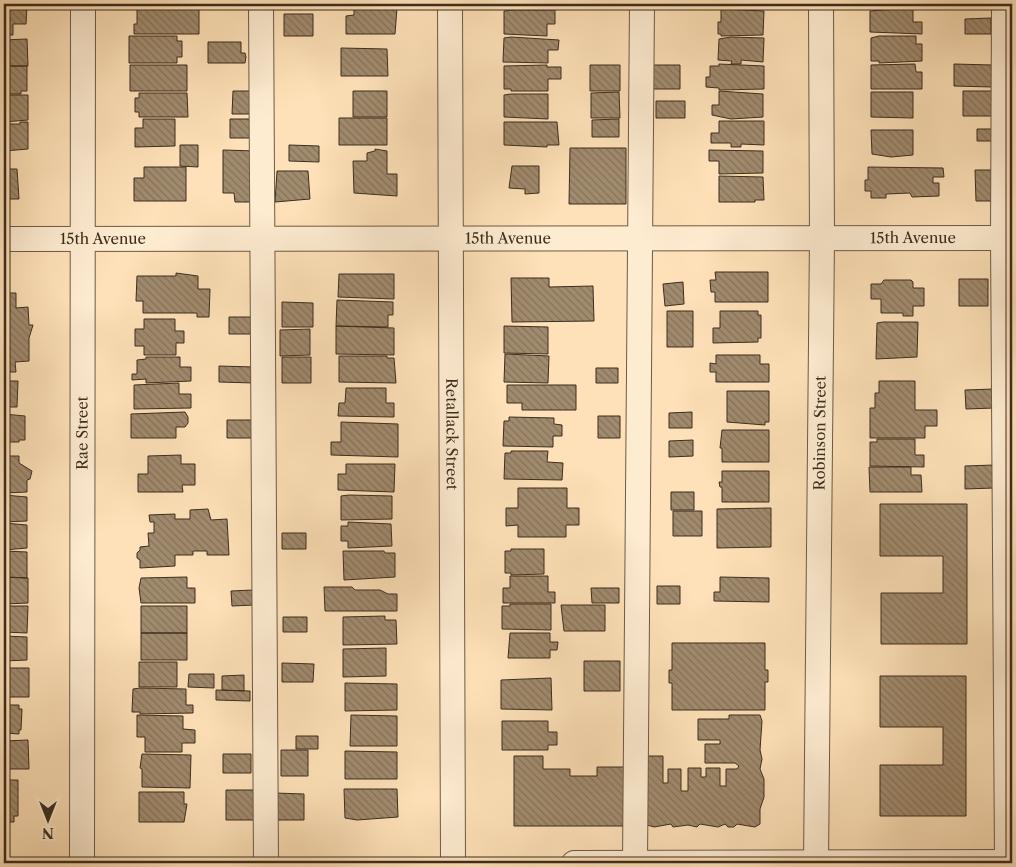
<svg xmlns="http://www.w3.org/2000/svg" width="1016" height="867" viewBox="0 0 1016 867" font-family="'Libre Caslon Text',serif">
<defs>
<pattern id="building-back-hatch" width="6" height="6" patternUnits="userSpaceOnUse" patternTransform="scale(1.25)"><rect width="6" height="6" fill="#a18b6e"/><path d="M-1 5l2 2M0 0l6 6M5-1l2 2" fill="none" stroke="#84725a"/></pattern>
</defs>
<rect width="100%" height="100%" fill="#fee1b8"/>
<filter id="stains"><feTurbulence type="fractalNoise" baseFrequency=".004" numOctaves="4"/><feColorMatrix values="0 0 0 0 .2 0 0 0 0 .09 0 0 0 0 .02 0 0 0 .5 -.17"/></filter>
<radialGradient id="worn" r=".72"><stop offset=".6" stop-color="#630" stop-opacity="0"/><stop offset="1" stop-color="#630" stop-opacity=".3"/></radialGradient>
<!-- building -->
<path fill="url(#building-back-hatch)" stroke="#3c2d1e" d="M4 4H22V6H27L26 24H13V35H4Z
M128 4H179V6L139 7Z
M718 4H764V6L721 8 718 7Z
M869 4H921V6H878V4Z
M967 4H988V9L967 8Z
M137 8H199V34H134V24H137Z
M354 8H397L395 34H346V16L354 15Z
M913 8V22H922V34L870 32V11Z
M721 9 764 11 763 35 721 36V34H718V22H721Z
M512 10H555V24H547V36L504 34V11Z
M284 14H313V36H284Z
M991 18V34H965V19Z
M129 36H177V41H182V57H177V63H129Z
M879 36H916V44H922V61L879 63V61H871V38Z
M511 37 559 40 558 50H548V63L503 62 504 38Z
M731 37 764 38 763 62 741 60V64H731L732 61 718 60 719 39Z
M27 39 28 66H4V40Z
M208 42H241V53H245L246 57 245 63H208Z
M341 48 387 49 388 76H341Z
M719 64 764 66V89L719 90V88L706 87V77H710V66H719Z
M915 64 916 72H922V89H871V65Z
M954 64 992 65V87L954 86Z
M130 65H187V91H130Z
M547 65V67H561V79H548V91H511V89H504V66Z
M590 65H620V91H590Z
M651 65H680V89H651Z
M4 66H27V91H21V94H4Z
M233 91H255L254 114H232Z
M353 91H387V117H353Z
M719 91 763 94V117L731 119 712 115V105H719Z
M963 91H992V116H963Z
M619 92 620 118H591V93Z
M871 92H913V118L871 117Z
M139 93H187L188 117H139V112H135V98H139Z
M511 94H548V119L504 117V95Z
M4 95H28V120L4 122Z
M656 101H685V118H656Z
M339 118H387V145H339Z
M143 119H175V146L135 147V128H143Z
M230 119H253V138H230Z
M619 119V137H592V120Z
M719 121H764V145L741 144V147H731V143H711V133H719Z
M20 122H28V149L4 151V124H20Z
M504 122H557L559 145H547V147L504 145Z
M977 129H996V141H977Z
M871 130H913V155L891 157 872 154Z
M180 145H198V167L180 166Z
M289 145 319 146V162L289 161Z
M570 148H626V204H569Z
M375 149 387 151V174H397V196L354 193 353 161H367V153L375 151Z
M223 150 256 151 257 202H235L234 193H223Z
M709 150 763 151V173L719 174V161H709Z
M512 166H539V193L525 194V189L509 188Z
M144 167H186V201H134V178H144Z
M868 167 943 168 944 177H933V183H939V196L912 197 910 193 886 194V198H871V191H865V180H868Z
M4 169H17L19 199H4Z
M975 170H997V201H976Z
M277 171H308L310 199 275 202Z
M719 176 763 177 764 200H755V202H719Z
M715 272H768V302H715V292H711L710 280H716Z
M176 273 198 276V289H210L209 317H197V313H143V301H136L137 276H176Z
M339 274H394V299L338 297Z
M511 278H549V287L593 286 594 321 512 322Z
M4 279 7 281V293H16V308L28 307 29 325H33L29 338V361L15 362 16 372H4Z
M959 279H988V306H959Z
M884 280H911L913 282V288H924V306H913V316H903V313H881V299H871V284H881Z
M683 282 684 304 665 306 663 284Z
M337 300 393 302V315H388V327L336 326Z
M282 302 313 303V327H282Z
M667 311H693V347H667Z
M720 311H758V315H761V338H758V342L713 343V328H720Z
M229 317H255V334H229Z
M144 319H175V331H184V343H176V355H144V346H135V329H144Z
M883 322H918L917 357 876 359 877 323Z
M336 326 394 328V355L336 354Z
M504 326 548 327V354L504 353Z
M310 329V355L280 356V330Z
M505 354 549 356 548 383 504 382Z
M716 355H760V364H769V382H716V372H710V363L716 364Z
M339 356H387V358H394L396 383 339 382Z
M146 357H180V367H191V381L146 383V379L132 380V374H137V360L146 359Z
M282 357H311V383H282Z
M219 366 254 367V383L219 382Z
M596 368H618V383H596Z
M4 381H18L17 407H4Z
M879 381H915V410H937V426H925V438H870V408H875V393H879Z
M179 383V394H191V408L134 409V385Z
M507 385H576V410H522V403H507Z
M346 388H386V403H394V417L338 416 339 403H345Z
M994 389V408L966 409 965 390Z
M727 391H769V422H765V425L727 422Z
M185 412 188 417V423L185 427H176V438H131V414Z
M692 412V428H669V413Z
M4 414 25 416V440H19V442H4Z
M598 416H620V438H598Z
M509 417 554 418V424L562 425V436H553V447L503 446 504 421H509Z
M227 420H252L253 438H227Z
M341 422 398 424V457L331 455V442H341Z
M722 430H769V462H722V448H720Z
M877 439H915V455H924V467L870 466V442H877Z
M693 440V456L669 457V441Z
M511 451H548L547 462 563 463 562 480 504 479 505 453H511Z
M181 455V464H195V485H182L183 492H138V474H148V456Z
M4 456H19V463L32 471 30 479 27 480V492L4 493Z
M346 464H395L394 492 338 490V474H346Z
M994 465V488L965 489V466Z
M869 467H911V475H921L922 492H870Z
M722 471H769V502H722V487H720L719 482H722Z
M518 488H567V508H579V525H566V537H518V525L506 526V508H518Z
M671 492H694V510H671Z
M4 495 27 497V521L4 522Z
M349 495 392 496V519L341 520V496Z
M880 504H967V644H881V593H943V556H880Z
M771 508V547L717 548V509Z
M208 509 211 520 227 519 229 555H207V551H193V555H175V566L140 568V560L137 558V553L140 550V547L149 546 148 533H154V522H150L149 515 175 514V519H190V510Z
M673 511H702V536H673Z
M348 522 391 524 392 546 348 548V541H341V526H348Z
M4 523 27 525V548L4 550Z
M282 533H306V549H282Z
M511 549H544V574L511 575V573H505V551H511Z
M4 551 27 552V578L4 577Z
M343 551H384L385 553H395V577L344 580Z
M510 576H548V592H555V603H503V588H510Z
M4 577 28 578V603L4 604Z
M187 577V588H195V603H141L139 588 141 578Z
M720 577 769 578V602L714 601V592H720Z
M657 586H680V604H657Z
M324 587H352L355 590H380L388 594H397V611H325Z
M591 588H619V603H592Z
M253 590 254 605 232 606 231 591Z
M510 604H551V630L502 629V606H510Z
M561 605H605V631H564Z
M4 606H28L27 633 4 632Z
M141 606H187V633H141Z
M385 616V620H396L397 644 343 645V617Z
M283 617H307V632H283Z
M141 633H187V660H141Z
M510 633H550V642H558L557 650H550V658H508Z
M4 636 27 637V660L4 661Z
M672 643H765V670H768V682H765V710H672V683H669V670H672Z
M386 648V676L343 677V649Z
M584 661H620V691H584Z
M139 662H177V687H139Z
M282 663 314 664 313 682H282Z
M4 668H29V697H4Z
M189 674H214V688L188 687Z
M244 675V691L222 690V676Z
M880 676H966V816H880V765H943V727H880Z
M551 678 552 710 501 709V680Z
M345 683 397 684V710L345 711Z
M140 688 186 689V705H193V713L140 714V712H132L133 689Z
M216 690 250 691V701L216 700Z
M4 705H19V709H22L21 730H19V734L4 733Z
M137 715 183 716V729L195 730V743H182V752H145V737H137Z
M351 715 397 716V746H350Z
M729 715H760L762 721 760 750 762 759 760 769 764 779V797L760 809V824L755 827 737 824 734 827H728L725 824 718 827 700 824 697 827 688 825 673 827 671 824 654 827 647 825V756H663V783H668V769H681V791H688V768H701V777H706V768H720V786H726V769H737L739 766 735 763H705V744H720V740H698V719H729Z
M502 721H548V732H557V745H548V750H502Z
M296 736H318V749H296Z
M28 740 29 769H4V741Z
M281 750H308V776H281Z
M345 751 397 752V779H345Z
M142 754 191 755 190 788 142 787V769L140 768Z
M223 754H251V773H223Z
M514 756H543V769H570V776H597V767H626V826H514Z
M4 780H18V816H14V822H4Z
M344 789H397L398 817 357 820 345 818Z
M226 790H259V820H226Z
M139 792H184V804H187L184 822H139Z
M275 793 304 794V820H275Z"/>
<g fill="none" stroke-linecap="round" stroke-linejoin="round">
<defs>
<g id="minor">
<path d="M261 4 266 863"/>
<path id="s1" d="M450 4 453 863"/>
<path d="M1004 4 1003 238 1007 863"/>
<path id="s2" d="M4 239 1012 238"/>
<path id="s3" d="M82 863 83 4"/>
<path d="M574 863 1012 862"/>
<path d="M635 863 642 4"/>
<path id="s4" d="M816 863 822 238 821 4"/>
</g>
</defs>
<!-- minor casing -->
<use href="#minor" stroke="#6c5a44" stroke-width="26"/>
<!-- minor -->
<use href="#minor" stroke="#feecd1" stroke-width="24"/>
</g>
<g text-anchor="middle" stroke-width="4" stroke-linejoin="round" paint-order="stroke">
<!-- street labels -->
<g font-size="15" fill="#3c2d1e" stroke="#feecd1">
<text dy="5" stroke="none"><textPath href="#s2" startOffset="909">15th Avenue</textPath></text>
<text dy="5" stroke="none"><textPath href="#s2" startOffset="99">15th Avenue</textPath></text>
<text dy="5" stroke="none"><textPath href="#s2" startOffset="504">15th Avenue</textPath></text>
<text dy="5" stroke="none"><textPath href="#s3" startOffset="430">Rae Street</textPath></text>
<text dy="5" stroke="none"><textPath href="#s1" startOffset="430">Retallack Street</textPath></text>
<text dy="5" stroke="none"><textPath href="#s4" startOffset="430">Robinson Street</textPath></text>
</g>
</g>
<!-- margin -->
<rect width="1016" height="867" fill="none" stroke="#fee1b8" stroke-width="20"/>
<rect x="5" y="5" width="1006" height="857" fill="none" stroke="#3c2d1e" stroke-width="2.5"/>
<rect x="10" y="10" width="996" height="847" fill="none" stroke="#3c2d1e"/>
<!-- north arrow -->
<g transform="translate(48 820) rotate(180)" stroke="#feecd1" stroke-width="4" paint-order="stroke">
<path d="M0-4L9 19L0 12L-9 19Z" fill="#3c2d1e"/>
<text y="-8" font-size="14" font-weight="bold" text-anchor="middle" fill="#3c2d1e">N</text>
</g>
<rect width="100%" height="100%" filter="url(#stains)"/>
<rect width="100%" height="100%" fill="url(#worn)"/>
</svg>
